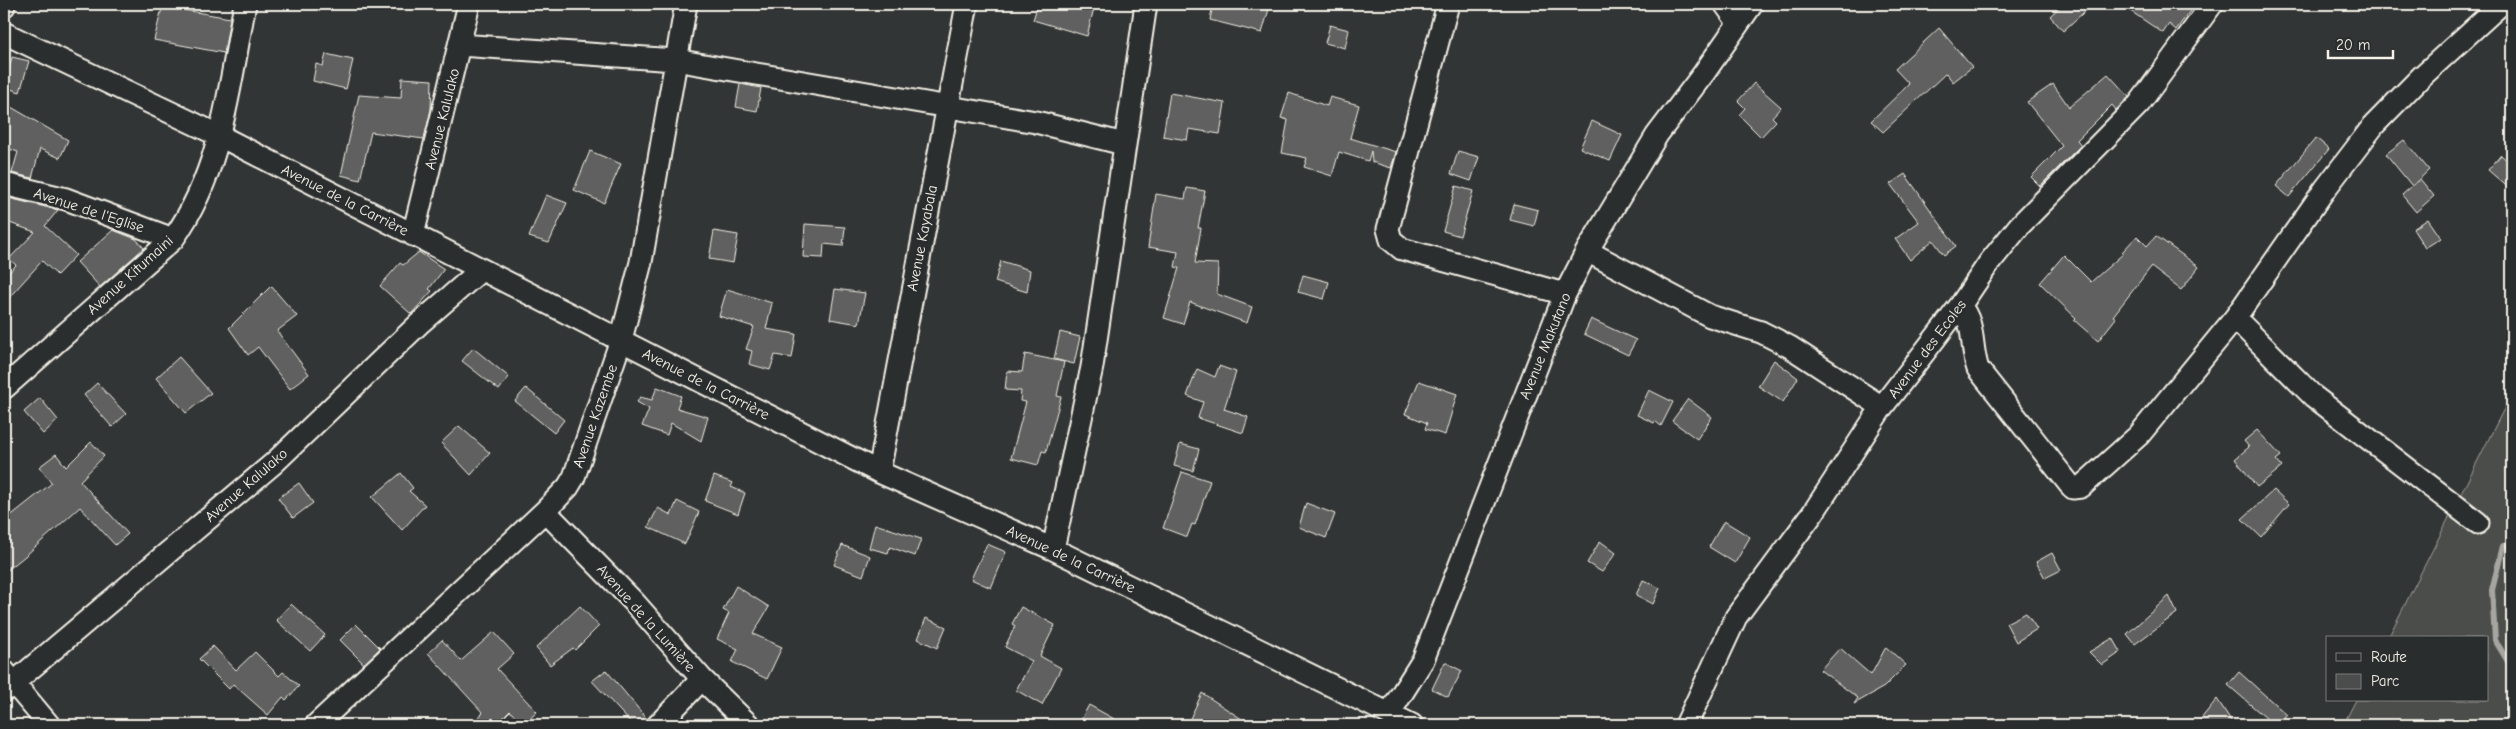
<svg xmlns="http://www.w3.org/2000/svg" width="2516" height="729" viewBox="0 0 2516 729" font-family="'Comic Neue',sans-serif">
<rect width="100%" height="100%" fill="#323535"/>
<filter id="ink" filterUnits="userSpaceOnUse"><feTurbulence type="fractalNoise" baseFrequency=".02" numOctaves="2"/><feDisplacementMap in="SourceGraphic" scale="10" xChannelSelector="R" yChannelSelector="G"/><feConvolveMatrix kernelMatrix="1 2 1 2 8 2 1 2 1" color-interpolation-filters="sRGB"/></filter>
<g filter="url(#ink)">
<!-- green -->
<path fill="#4b4d4c" stroke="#a09f9a" d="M2512 393V725H2343L2356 700H2487V638H2388Z"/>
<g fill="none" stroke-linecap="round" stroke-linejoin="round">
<!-- stream -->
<path stroke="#a6a5a0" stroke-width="6" d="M2512 545 2503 546 2492 590 2495 640 2512 668"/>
</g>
<!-- building -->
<path fill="#5f605f" stroke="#f4f1e8" d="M163 4H186L184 10 230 18 224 53 154 40Z
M1038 4H1095L1087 36 1033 20Z
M1213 4H1252L1269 9 1262 33 1210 20Z
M2063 4H2093L2063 31 2050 16Z
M2120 4H2195L2176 30 2169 24 2163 33Z
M1330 25 1349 30 1345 48 1325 43Z
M1939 28 1972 67 1953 82 1946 73 1883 132 1871 121 1909 84 1895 69Z
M326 54 353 60 346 89 313 81 316 64 323 66Z
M12 57 29 61 20 92 4 87Z
M2108 74 2129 97 2116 110 2112 105 2077 140 2081 145 2040 186 2031 177 2062 146 2027 102 2053 84 2069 107Z
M402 78 432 80 431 110 424 139 371 132 360 180 341 175 359 95 401 98Z
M1754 83 1781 107 1772 117 1776 121 1761 137 1739 115 1745 108 1738 101Z
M740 84 761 88 757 111 736 107Z
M1170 93 1225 103 1220 134 1189 129 1187 140 1163 136Z
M1289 93 1327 106 1330 97 1359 105 1350 138 1396 152 1391 168 1372 162 1371 151 1368 161 1339 152 1332 176 1304 167 1307 158 1282 153 1288 120 1281 118Z
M11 107 68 140 60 158 40 149 32 178 12 173 18 152 4 147V119Z
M1592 121 1622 135 1610 161 1580 148Z
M2316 138 2329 149 2289 197 2276 186Z
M2404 140 2429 170 2412 186 2386 154Z
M590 151 621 164 604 203 574 190Z
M1458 151 1479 157 1471 181 1451 174Z
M2501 155 2512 165V191L2488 170Z
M1905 174 1956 246 1944 255 1933 240 1910 260 1895 239 1919 222 1890 184Z
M2420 179 2434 196 2416 212 2402 195Z
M1456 186 1473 191 1460 236 1443 231Z
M1187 188 1205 191 1198 228H1201L1195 263 1218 264 1217 294 1252 307 1247 323 1190 302 1183 324 1164 318 1179 268 1175 267 1178 252 1148 247 1156 194 1185 199Z
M546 195 567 203 549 243 529 237Z
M4 197 58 210 45 226 76 255 57 275 42 261 4 303V278L16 265 9 259 35 232 4 221Z
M1514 204 1538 210 1534 226 1510 220Z
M2428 219 2441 238 2425 248 2413 229Z
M805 224 845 227 843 246 824 244 823 258 803 257Z
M113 230 136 239 144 248 100 287 77 262Z
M714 231 738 235 733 263 709 259Z
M2137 236 2147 246 2156 236 2199 267 2181 290 2151 267 2113 316 2116 318 2098 341 2074 320 2076 318 2040 283 2064 255 2091 282 2124 253 2122 252Z
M419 252 444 269 429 289 432 291 411 314 380 286 400 263 403 265Z
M1001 261 1030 270 1027 292 995 282Z
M1303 275 1329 282 1324 299 1298 292Z
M271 286 297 316 277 331 309 374 290 389 258 347 248 355 229 328Z
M727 289 772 303 766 329 796 334 792 358 775 355 770 370 749 364 752 351 746 349 754 327 719 316Z
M835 289 865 293 859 324 830 319Z
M1591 319 1636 340 1628 355 1584 334Z
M1060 332 1080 337 1074 364 1054 359Z
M473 348 509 377 499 390 462 361Z
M1025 354 1064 362 1057 396 1061 397 1046 452 1042 451 1038 465 1011 458 1026 402 1020 401 1021 391 1005 390 1007 371 1022 372Z
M179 357 211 393 186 413 156 378Z
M1774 360 1798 378 1783 402 1758 386Z
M1219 366 1236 372 1224 409 1248 417 1243 433 1198 418 1203 402 1187 396 1197 369 1215 377Z
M1419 381 1457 394 1445 435 1425 429 1427 423 1405 414Z
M97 383 126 414 112 427 84 395Z
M657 387 681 396 677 408 708 417 701 441 671 423 667 435 642 426 649 409 637 402 640 397 652 400Z
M526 388 564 420 554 433 515 401Z
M1649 390 1673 402 1661 426 1655 421 1654 423 1637 415Z
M40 398 58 420 43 434 24 412Z
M1688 399 1712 417 1697 439 1672 421Z
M459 426 490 453 471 475 441 443Z
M2257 430 2281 456 2276 460 2282 467 2257 487 2235 459 2249 447 2244 441Z
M91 442 104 456 80 481 128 534 115 545 80 507 25 556 4 573V521L52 483 39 467 56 454 66 467Z
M1180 444 1199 449 1193 471 1174 466Z
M1182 472 1210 481 1195 525 1192 524 1187 537 1163 528Z
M401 473 413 488 409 491 425 505 402 530 372 497Z
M714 476 733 483 731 487 745 493 738 514 705 501Z
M299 483 313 503 293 518 278 498Z
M2274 490 2289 504 2261 537 2242 519Z
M677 501 699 512 685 544 648 527 658 508 671 515Z
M1306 503 1335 514 1326 538 1299 527Z
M1724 521 1750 537 1735 563 1709 547Z
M875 524 921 539 915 556 890 547 888 553 869 548Z
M1600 541 1616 553 1602 572 1587 563Z
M987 544 1006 552 991 588 971 579Z
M842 545 870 556 863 576 834 565Z
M2052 553 2061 570 2045 578 2036 562Z
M1643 580 1660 588 1653 604 1636 595Z
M736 586 769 607 753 634 782 647 767 679 732 662 738 649 717 639 729 613 723 610Z
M2169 596 2177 613 2135 644 2127 634Z
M291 604 325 635 310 651 276 620Z
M580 606 599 626 575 650 573 648 550 665 536 648Z
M1021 607 1055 625 1040 656 1061 668 1042 705 1016 690 1032 661 1005 647 1015 626 1012 624Z
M2026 613 2037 629 2016 642 2006 623Z
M926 618 946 627 937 648 918 639Z
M356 624 380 648 364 664 340 640Z
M494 632 514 654 497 669 537 712 523 725 510 711 496 725H470L483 713 428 653 442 640 461 661Z
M2113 638 2121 652 2102 665 2089 652Z
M213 646 236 670 255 652 279 676 283 672 299 686 286 700 283 697 268 715 233 684 229 689 199 659Z
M1886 647 1906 665 1884 687 1854 704 1858 698 1820 670 1840 648 1871 675Z
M1445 662 1462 671 1448 697 1432 689Z
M606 670 647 719 646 725H633L592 681Z
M2239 672 2287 715 2278 725H2274L2228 685Z
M1202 693 1251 725H1187Z
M2217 699 2234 725H2196Z
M1089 705 1125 725H1078Z"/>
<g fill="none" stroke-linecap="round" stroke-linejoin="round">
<defs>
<path id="minor" d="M1448 4 1388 229 1391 240 1402 249 1565 294
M1725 4 1738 22
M4 6V4
M4 33 220 136 879 472 1053 549 1412 725
M460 45 675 60 1036 122 1124 144
M4 184 66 199 173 239
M413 235 469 4
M1587 251 1710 316 1761 332 1790 347 1882 407
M1960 306C1976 324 1970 347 1978 369L2070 485 2073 488 2081 487 2139 435 2235 318 2325 189 2374 125 2421 77 2501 4
M2235 318 2313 396 2478 523
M4 388 173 239C222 171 230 83 245 4
M879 472 967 4
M545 511 634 602 702 679 749 725
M1053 549 1092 367 1146 4
M4 671 49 725
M4 691 274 463 421 322 481 270
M1389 714 1423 660 1565 294 1587 251 1657 135 1704 73 1752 4
M316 725 545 511 568 487 574 477 621 340 641 262 686 4
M658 725 702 679
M1686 725 1736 617 1813 513 1882 407 1960 306 1989 263 2020 225 2139 104 2212 4"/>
</defs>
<!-- minor casing -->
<use href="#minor" stroke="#f4f1e8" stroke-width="25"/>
<!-- minor -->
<use href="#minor" stroke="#2a2d2e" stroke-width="21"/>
</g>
</g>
<g text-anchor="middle" stroke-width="5" stroke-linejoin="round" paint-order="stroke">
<!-- street labels -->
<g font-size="15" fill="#f4f1e8" stroke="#2a2d2e">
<text transform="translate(442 119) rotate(-76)" y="5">Avenue Kalulako</text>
<text transform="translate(345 200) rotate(27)" y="5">Avenue de la Carrière</text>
<text transform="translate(89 210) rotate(18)" y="5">Avenue de l'Eglise</text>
<text transform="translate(922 238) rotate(-79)" y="5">Avenue Kayabala</text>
<text transform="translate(130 275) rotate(-42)" y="5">Avenue Kitumaini</text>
<text transform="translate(1545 346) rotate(-68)" y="5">Avenue Makutano</text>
<text transform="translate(1927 349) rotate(-53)" y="5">Avenue des Ecoles</text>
<text transform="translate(706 384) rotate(27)" y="5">Avenue de la Carrière</text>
<text transform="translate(595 416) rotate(-71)" y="5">Avenue Kazembe</text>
<text transform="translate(246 485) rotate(-41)" y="5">Avenue Kalulako</text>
<text transform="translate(1071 559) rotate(25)" y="5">Avenue de la Carrière</text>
<text transform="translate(646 618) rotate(48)" y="5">Avenue de la Lumière</text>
</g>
</g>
<!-- margin -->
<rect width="2516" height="729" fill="none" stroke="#2a2d2e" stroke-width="20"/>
<rect x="10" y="10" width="2496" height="709" fill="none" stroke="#f4f1e8" stroke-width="2" filter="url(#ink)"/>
<!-- legend -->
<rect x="2326" y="636" width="162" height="65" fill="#2a2d2e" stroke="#7b7b78"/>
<rect x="2336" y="653" width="25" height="8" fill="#2a2d2e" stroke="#7b7b78"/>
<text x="2371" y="662" font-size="15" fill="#f4f1e8">Route</text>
<rect x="2336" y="674" width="25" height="15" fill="#4b4d4c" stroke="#7b7b78"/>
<text x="2371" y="686" font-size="15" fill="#f4f1e8">Parc</text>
<!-- scale -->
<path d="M2328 50v8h65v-8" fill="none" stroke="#f4f1e8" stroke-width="2.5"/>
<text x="2336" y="50" font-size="15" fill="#f4f1e8" stroke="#2a2d2e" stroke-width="4" paint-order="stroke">20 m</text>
</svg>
